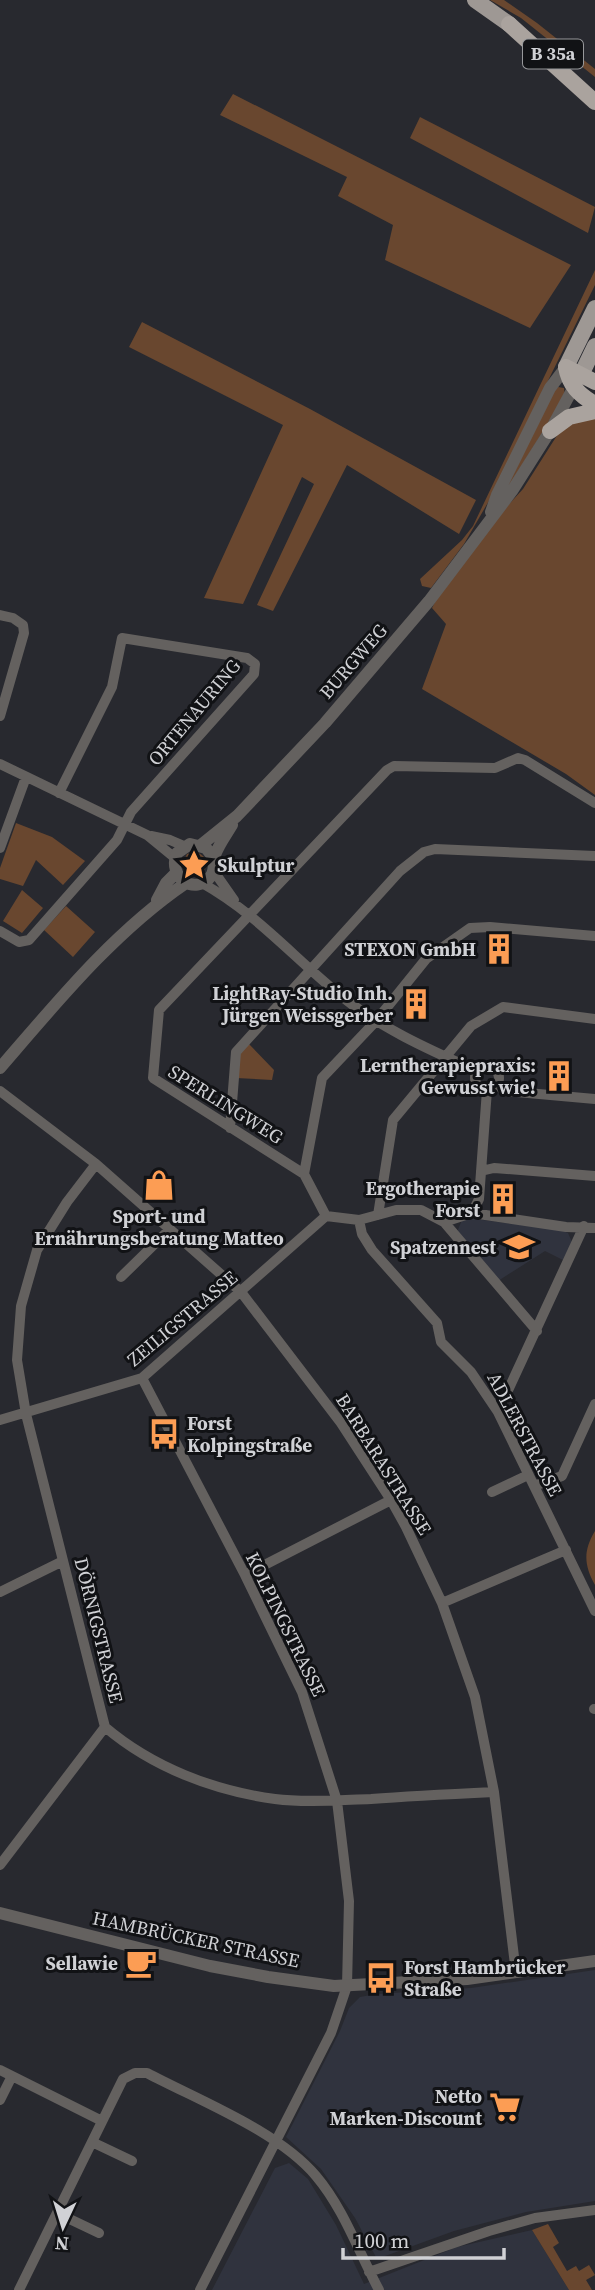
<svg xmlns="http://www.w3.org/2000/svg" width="595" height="2290" viewBox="0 0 595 2290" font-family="'Source Serif 4',serif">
<rect width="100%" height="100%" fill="#28292f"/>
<!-- built -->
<path fill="#30333e" d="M467 1218 561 1230 568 1233 572 1242 565 1261 545 1251 498 1281 457 1232 462 1220Z
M595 1970V2201L526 2212 454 2231 377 2259 355 2218 321 2169 286 2137 340 2031 349 2008 360 1997 377 1994 471 1988Z
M289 2163 308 2179 336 2225 364 2284 457 2247 532 2230 569 2290H212L275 2168Z"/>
<!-- green -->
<path fill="#69472f" d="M490 0H504L537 23 595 69V77L521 18Z
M233 94 571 265 530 328 385 260 393 225 338 196 347 177 220 115Z
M420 117 595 207 588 233 410 138Z
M595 270V285L490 499 464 544 431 588 422 586 420 579 462 540 473 526Z
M142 322 310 409 476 500 459 534 347 465 273 611 257 605 314 484 302 477 243 604 204 598 283 425 129 347Z
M558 387 564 388 565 396 502 497 550 395Z
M595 416V795L566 774 422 689 446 624 432 608 437 598 498 516 523 489 563 426Z
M16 823 52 837 85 861 63 885 36 860 23 886 0 879V868Z
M196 852C205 855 209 862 204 871L194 876 187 874 182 864 187 854Z
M22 890 43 908 22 933 3 921Z
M66 906 95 932 73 957 44 930Z
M249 1044 274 1070 272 1080 236 1078 239 1053Z
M595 1531V1585C584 1565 583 1551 595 1531Z
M548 2224 559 2243 553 2247 567 2271 576 2266 579 2271 589 2265 595 2275 586 2280 592 2290H569L532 2230Z"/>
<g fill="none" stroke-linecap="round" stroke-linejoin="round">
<!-- minor -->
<path stroke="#64615f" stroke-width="10" d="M0 615 13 618 23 625 24 633 0 716
M0 764 147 835 175 858
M151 836 170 840 184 846
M0 848 26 777
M213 870 234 900
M202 883C257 914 292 956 340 995 380 1028 430 1050 477 1071
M0 931 19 942 29 940 117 840 131 812 254 674 255 664 247 658 122 638 112 687 59 793
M475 1078a12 12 0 1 1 24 0a12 12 0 1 1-24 0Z
M497 1085 505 1091 595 1099
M0 1091 96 1164 241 1292 341 1423 391 1500 406 1527 442 1603 475 1697 494 1792 516 1973
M230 1128 236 1052 400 871 424 852 435 849 595 856
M96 1164 67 1202 37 1250 21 1306 17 1360 26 1414 105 1727
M481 1171 494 1168 595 1176
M304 1174 322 1078 376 1021 426 959 470 928 490 927 595 936
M472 1213 479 1199 487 1090
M378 1215 393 1120 471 1026 503 1007 595 1019
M326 1216 304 1174 153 1078 159 1010 387 770 394 766 495 768 518 758 525 760 595 803
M326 1216 359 1220 396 1210H421L444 1222 472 1213 566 1227 595 1228
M359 1220 362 1234 372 1250 437 1323 441 1342 471 1372 498 1412 595 1611
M444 1222 537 1331
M121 1277 169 1230
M142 1378 245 1575 302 1692 337 1801 349 1901 347 1986 331 2033 200 2290
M498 1412 584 1226
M0 1420 142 1378 326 1216
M534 1486 562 1476 595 1404
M492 1492 528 1475
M245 1575 391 1500
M0 1592 63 1561
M442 1603 566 1550
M594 1709H595
M105 1727C152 1767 214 1791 275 1799 306 1803 340 1800 371 1799 412 1796 453 1794 494 1792
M0 1865 105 1727
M0 2070 102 2121
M0 2100 12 2076
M92 2142 132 2161
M57 2213 99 2233
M369 2272 489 2231 535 2218 595 2210
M19 2290 123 2079 135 2073H147C200 2101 278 2131 316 2176 344 2209 359 2253 379 2290"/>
<!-- tertiary -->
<path stroke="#64615f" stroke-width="12" d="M491 512 497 495 550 388 566 367
M201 845 237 816 325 723 429 601 512 491 550 431 577 381
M213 857 206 848 190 844 177 853C167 877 195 897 211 876 216 869 212 862 215 855 219 844 226 835 232 825
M157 900 166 883 176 873
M0 1068C57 1002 114 932 186 883
M0 1913 210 1966 268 1977 334 1986 467 1979 595 1961"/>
<!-- primary -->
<path stroke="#9e9894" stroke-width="16" d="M475 0 509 24
M566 367 595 308
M581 375 595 346"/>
<!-- trunk -->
<path stroke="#aaa39e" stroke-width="16" d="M509 24 595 102
M566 367C569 385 579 395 595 404
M566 367 595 382
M550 431 569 417 595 411"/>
</g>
<!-- icons -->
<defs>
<symbol id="sight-bare" viewBox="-9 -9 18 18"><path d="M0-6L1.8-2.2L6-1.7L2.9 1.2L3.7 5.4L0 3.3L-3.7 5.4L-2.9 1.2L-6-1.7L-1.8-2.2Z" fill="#fc9d54" stroke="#111215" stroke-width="2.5" paint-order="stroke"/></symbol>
<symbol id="building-bare" viewBox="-9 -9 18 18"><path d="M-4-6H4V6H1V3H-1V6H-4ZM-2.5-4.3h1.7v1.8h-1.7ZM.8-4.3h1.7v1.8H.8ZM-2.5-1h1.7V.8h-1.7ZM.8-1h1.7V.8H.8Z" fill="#fc9d54" stroke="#111215" stroke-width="2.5" paint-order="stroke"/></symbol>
<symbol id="shop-bare" viewBox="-9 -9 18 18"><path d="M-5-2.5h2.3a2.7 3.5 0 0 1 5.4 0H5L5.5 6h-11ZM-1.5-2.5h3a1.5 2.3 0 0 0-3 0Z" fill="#fc9d54" stroke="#111215" stroke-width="2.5" paint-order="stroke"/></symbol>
<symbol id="school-bare" viewBox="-9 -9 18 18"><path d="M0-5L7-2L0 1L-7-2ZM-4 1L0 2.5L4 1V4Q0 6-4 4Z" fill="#fc9d54" stroke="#111215" stroke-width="2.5" paint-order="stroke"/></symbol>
<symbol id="bus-bare" viewBox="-9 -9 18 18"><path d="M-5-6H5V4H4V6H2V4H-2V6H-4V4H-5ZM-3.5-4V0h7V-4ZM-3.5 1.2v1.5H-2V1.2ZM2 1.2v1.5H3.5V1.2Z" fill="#fc9d54" stroke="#111215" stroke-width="2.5" paint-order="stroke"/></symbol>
<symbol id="cafe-bare" viewBox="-9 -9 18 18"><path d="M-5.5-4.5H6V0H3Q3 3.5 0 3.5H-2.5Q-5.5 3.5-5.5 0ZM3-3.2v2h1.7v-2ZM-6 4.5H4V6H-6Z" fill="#fc9d54" stroke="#111215" stroke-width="2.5" paint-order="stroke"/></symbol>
<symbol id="supermarket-bare" viewBox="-9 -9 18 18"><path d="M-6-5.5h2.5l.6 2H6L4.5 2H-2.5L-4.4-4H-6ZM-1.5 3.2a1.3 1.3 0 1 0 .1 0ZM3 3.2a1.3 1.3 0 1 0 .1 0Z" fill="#fc9d54" stroke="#111215" stroke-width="2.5" paint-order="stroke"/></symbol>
</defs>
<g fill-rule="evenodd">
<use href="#sight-bare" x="172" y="843" width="44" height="44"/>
<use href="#building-bare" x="477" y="927" width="44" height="44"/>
<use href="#building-bare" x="394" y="982" width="44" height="44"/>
<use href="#building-bare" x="537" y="1054" width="44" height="44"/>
<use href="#shop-bare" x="137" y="1163" width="44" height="44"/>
<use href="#building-bare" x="481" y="1177" width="44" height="44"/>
<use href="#school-bare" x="497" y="1225" width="44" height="44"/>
<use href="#bus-bare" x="142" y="1412" width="44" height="44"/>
<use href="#cafe-bare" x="119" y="1941" width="44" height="44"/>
<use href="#bus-bare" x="359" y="1956" width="44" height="44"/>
<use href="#supermarket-bare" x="483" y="2085" width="44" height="44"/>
</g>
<g text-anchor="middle" stroke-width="6" stroke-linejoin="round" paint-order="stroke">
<!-- shield labels -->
<rect fill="#111215" stroke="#97989b" stroke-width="2" x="523" y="39.5" width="60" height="29" rx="5"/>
<g font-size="18" font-weight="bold" fill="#d0d1d5">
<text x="553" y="60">B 35a</text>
</g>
<!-- street labels -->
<g font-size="19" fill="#d0d1d5" stroke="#111215">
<text transform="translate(353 661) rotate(-49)" y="7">BURGWEG</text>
<text transform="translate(194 712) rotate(-50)" y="7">ORTENAURING</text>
<text transform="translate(226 1104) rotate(32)" y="7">SPERLINGWEG</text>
<text transform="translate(182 1318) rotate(-40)" y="7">ZEILIGSTRASSE</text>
<text transform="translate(525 1434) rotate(62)" y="7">ADLERSTRASSE</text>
<text transform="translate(384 1464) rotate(58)" y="7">BARBARASTRASSE</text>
<text transform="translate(286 1624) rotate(64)" y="7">KOLPINGSTRASSE</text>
<text transform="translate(99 1630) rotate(76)" y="7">DÖRNIGSTRASSE</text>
<text transform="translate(196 1939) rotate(12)" y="7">HAMBRÜCKER STRASSE</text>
</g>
<!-- poi labels -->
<g font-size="19" font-weight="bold" fill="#d0d1d5" stroke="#111215" text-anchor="end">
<text x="217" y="872" text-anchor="start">Skulptur</text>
<text x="476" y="956">STEXON GmbH</text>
<text x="393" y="1000">LightRay-Studio Inh.<tspan x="393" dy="22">Jürgen Weissgerber</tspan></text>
<text x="536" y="1072">Lerntherapiepraxis:<tspan x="536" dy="22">Gewusst wie!</tspan></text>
<text x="480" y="1195">Ergotherapie<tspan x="480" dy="22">Forst</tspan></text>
<text x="159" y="1223" text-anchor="middle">Sport- und<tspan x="159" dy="22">Ernährungsberatung Matteo</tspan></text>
<text x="496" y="1254">Spatzennest</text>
<text x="187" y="1430" text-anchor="start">Forst<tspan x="187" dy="22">Kolpingstraße</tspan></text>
<text x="118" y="1970">Sellawie</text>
<text x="404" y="1974" text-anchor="start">Forst Hambrücker<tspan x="404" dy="22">Straße</tspan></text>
<text x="482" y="2103">Netto<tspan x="482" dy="22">Marken-Discount</tspan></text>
</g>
</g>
<!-- north arrow -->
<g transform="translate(63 2227) rotate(184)" stroke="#111215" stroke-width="5" paint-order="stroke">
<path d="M0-5L12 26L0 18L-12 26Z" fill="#d0d1d5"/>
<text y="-10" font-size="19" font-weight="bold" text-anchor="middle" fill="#d0d1d5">N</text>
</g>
<!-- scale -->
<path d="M343 2248v10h161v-10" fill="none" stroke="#d0d1d5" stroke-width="3.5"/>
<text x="354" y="2248" font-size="21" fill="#d0d1d5" stroke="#111215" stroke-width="5" paint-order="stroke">100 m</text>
</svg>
